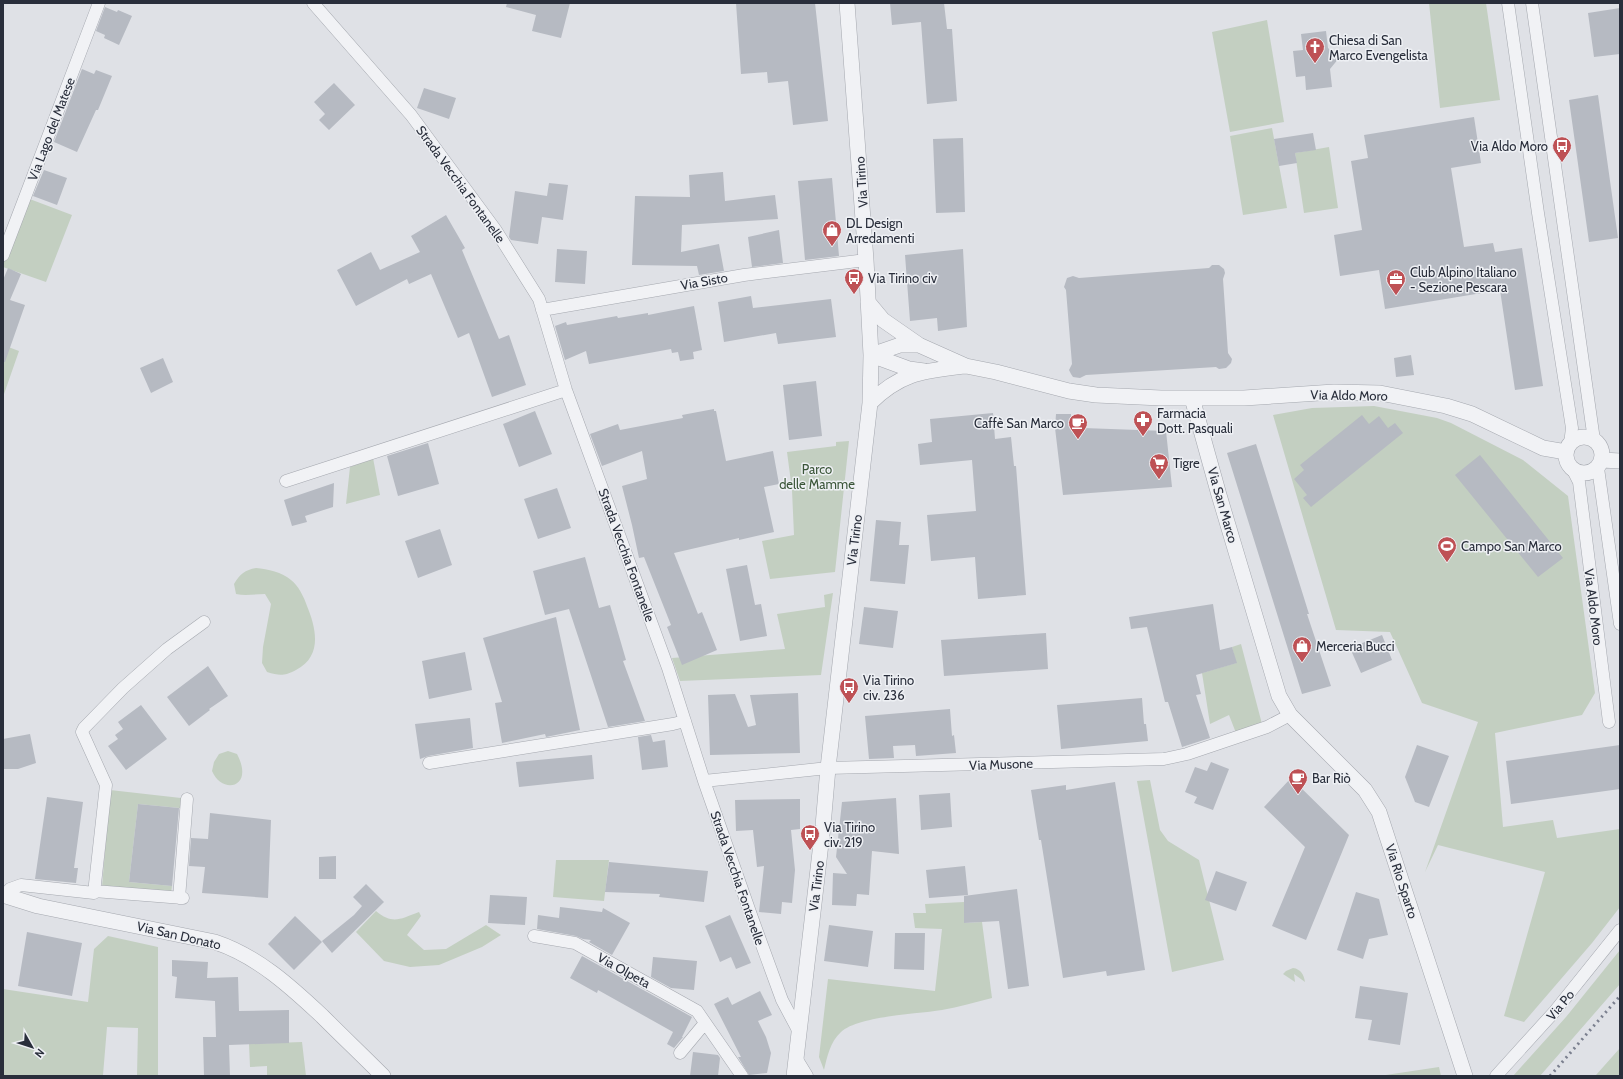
<svg xmlns="http://www.w3.org/2000/svg" width="1623" height="1079" viewBox="0 0 1623 1079" font-family="Cabin,sans-serif">
<rect width="100%" height="100%" fill="#dfe1e6"/>
<!-- green -->
<path fill="#c3cfc1" d="M1429 3H1486L1500 100 1440 108Z
M1267 20 1284 122 1230 132 1212 32Z
M1272 128 1287 208 1243 215 1230 136Z
M1329 147 1338 208 1304 213 1295 153Z
M27 198 72 215 46 282 3 267V262Z
M3 345 19 351 3 397Z
M1374 406 1437 418 1451 423 1523 460 1568 496 1595 693 1582 715 1495 733 1503 827 1553 820 1557 838 1620 829V907L1592 943 1524 1022 1504 1016 1545 872 1438 845 1425 872 1478 722 1422 703 1390 632 1336 630 1273 415 1312 408Z
M849 441 835 572 770 579 762 541 794 535 792 490 787 452 836 446V442Z
M373 458 380 495 346 504 350 467Z
M256 568C268 569 282 572 291 580 298 585 304 597 307 606 316 628 323 656 296 670 284 676 280 676 267 672L262 663 263 647 271 604 265 594C255 594 246 596 236 594L234 584C240 574 245 570 256 568Z
M833 593 821 675 680 681 672 658 785 649 777 614 825 607 824 595Z
M1241 644 1262 724 1236 733 1229 715 1210 724 1202 673 1236 663 1232 647Z
M228 751 237 754C255 788 222 795 212 771L214 762 219 754Z
M1150 780 1160 830 1168 841 1199 860 1224 960 1172 972 1137 781Z
M110 790 181 798 180 808 138 804 129 882 172 886 171 893 102 887Z
M556 860H609L604 901 553 897Z
M964 902V923L982 922 992 998C975 1002 959 1007 942 1010 918 1014 858 1016 841 1032 830 1042 827 1057 824 1070L819 1057 828 979 935 991 942 929 915 928 913 913H926L925 904Z
M376 911C393 925 400 919 419 912L421 916 407 935 424 950 446 949 486 925 501 935 482 947 439 965 410 967 384 961 356 932Z
M108 936 158 947V1076H137L138 1028 107 1027 103 1075 110 1076H3V989L88 1002 94 949Z
M1620 950V984L1540 1076H1513L1566 1017Z
M1293 968C1301 969 1304 975 1305 982L1294 974 1295 982 1283 974 1286 971Z
M302 1042 306 1076H267V1066L250 1067 249 1044Z
M1620 1048V1075L1597 1076 1596 1075Z
M1439 1067 1441 1076H1379Z"/>
<!-- building -->
<path fill="#b6bac2" d="M507 3H570L561 38 532 31 536 15 506 7Z
M736 3H815L828 121 793 125 788 81 768 83 767 72 741 74Z
M890 3H944L947 29H952L957 101 927 104 921 22 892 25Z
M105 7 117 12 118 10 132 16 119 45 104 38 105 35 96 31Z
M1620 8V54L1594 57 1588 13Z
M1326 31 1328 48 1339 58 1330 69 1332 87 1306 90 1305 76 1296 77 1293 51 1303 50 1301 34Z
M82 69 94 74 96 70 112 76 98 110H96L77 152 54 142Z
M334 83 355 105 329 130 319 120 325 114 314 102Z
M424 88 456 98 449 119 417 108Z
M1598 95 1618 238 1589 242 1569 100Z
M1474 117 1481 163 1451 168 1464 247 1493 243 1495 252 1522 248 1543 386 1515 390 1500 290 1385 309 1379 270 1340 276 1334 235 1362 230 1351 161 1368 158 1364 135Z
M1313 133 1316 150 1295 153 1297 163 1279 166 1274 139Z
M963 138 965 212 936 213 933 139Z
M44 170 67 178 57 205 33 196Z
M723 172 725 201 775 195 778 219 682 225 681 252 719 244 724 271 699 275 697 266 632 265 635 196 690 197 689 175Z
M832 178 839 256 805 260 798 181Z
M549 183 568 185 563 220 542 217 538 244 511 240 509 237 515 191 547 196Z
M446 215 465 248 462 250 499 339 509 335 526 385 492 397 469 333 458 338 431 274 409 284 407 279 356 306 337 270 371 252 380 270 420 252 411 236Z
M779 230 783 263 752 267 748 237Z
M557 249 587 251 585 284 555 282Z
M963 249 967 327 938 331 937 318 910 321 905 255Z
M1212 265H1219L1224 269 1225 273 1223 279 1228 353 1232 359 1231 363 1226 368 1219 369 1216 367 1086 375 1080 378 1073 377 1071 374 1069 370 1072 364 1066 290 1064 287 1067 278 1073 276 1079 278 1209 268Z
M8 268 21 274 10 300 25 305 5 362H3V280Z
M751 296 753 308 831 299 836 337 778 344 776 333 724 342 718 302Z
M694 306 702 350 693 352 694 359 680 361 678 352 672 353 671 349 589 364 586 351 565 360 555 326 566 322 567 325 617 316 618 318 648 313V315Z
M1411 355 1414 375 1396 377 1394 358Z
M163 358 173 382 151 393 140 368Z
M816 381 822 436 789 440 783 385Z
M714 409V411H716L726 461 773 451 779 484 764 487 774 532 739 540V538L674 553 698 614 702 612 717 650 682 665 667 627 671 625 644 557 639 558 632 525 622 486 647 479 642 451 602 466 590 434 618 424 620 430 683 418 682 415Z
M535 411 552 454 519 467 503 424Z
M993 413 995 439 1011 437 1014 466H1016L1026 595 978 599 975 557 931 561 927 515 976 511 972 460 920 465 918 444 932 442 930 419Z
M1056 414H1071V421H1083V428L1166 431 1172 487 1063 495 1055 428Z
M1362 415 1369 424 1379 416 1388 428 1395 423 1403 433 1311 507 1303 498 1307 495 1294 479 1304 470 1300 465Z
M428 443 439 484 398 496 387 456Z
M1256 444 1309 614H1307L1331 686 1302 694 1227 453Z
M1480 455 1563 558 1538 577 1455 475Z
M334 483 333 507 305 516 307 522 292 526 284 500Z
M557 488 571 528 538 539 524 499Z
M876 520 901 522 899 545H909L905 584 870 581Z
M440 529 452 565 418 578 405 541Z
M585 557 599 608 610 605 626 660 623 661 645 721 608 727 569 609 545 615 533 571Z
M747 565 755 605 761 604 767 636 740 641 726 569Z
M1213 604 1220 650 1232 647 1237 663 1196 675 1201 694 1196 695 1210 738 1182 747 1168 702H1165L1147 627 1131 629 1129 617Z
M864 607 898 611 893 648 859 644Z
M556 617 580 730 546 737 545 734 502 743 495 703 502 702 483 638Z
M1046 633 1048 669 944 676 941 640Z
M1382 635 1392 660 1361 673 1350 648Z
M465 652 472 690 429 699 422 661Z
M208 666 228 696 209 709 210 710 189 726 167 697Z
M798 693 800 753 710 755 708 695 735 694 748 727 756 725 750 695Z
M1142 698 1144 724H1146L1148 741 1061 749 1057 705Z
M141 705 167 739 126 770 108 746 118 739 115 735 123 729 118 722Z
M950 709 952 736 954 735 956 753 916 756 915 745 893 746 894 758 869 759 865 716Z
M470 718 473 748 428 756 420 759 415 724Z
M30 734 36 763 18 769H3V739Z
M651 735 653 742 665 740 668 767 642 770 638 737Z
M1417 745 1449 756 1429 807 1415 802 1405 777Z
M1620 745V789L1511 804 1506 761Z
M592 755 594 779 519 787 516 762Z
M1211 762 1229 769 1213 810 1194 803 1197 797 1185 792 1195 767 1207 771Z
M1291 778 1349 835 1306 940 1272 926 1305 847 1264 807Z
M1115 782 1145 970 1107 976 1106 971 1063 978 1041 840H1039L1031 790 1066 785V790Z
M950 793 952 827 921 830 919 795Z
M47 797 83 802 74 868H78L76 883 35 879Z
M896 798 899 854 872 851 869 895 857 894 856 906 832 905 833 873 847 874 836 857 842 802Z
M800 799V829L791 830 795 870 792 903 782 902 781 914 759 912 764 866 757 867 753 830 736 831 735 800Z
M138 804 179 808 172 886 129 882Z
M210 813 271 820 268 898 202 893 205 867 189 866 191 838 208 839Z
M336 856V879H319V857Z
M609 862 708 871 704 902 659 897 660 894 605 892Z
M965 866 968 895 929 898 926 870Z
M1216 871 1247 882 1236 911 1205 900Z
M366 884 384 902 332 953 322 941 354 915 362 906 353 897Z
M1017 889 1029 986 1008 989 999 921 964 923V896Z
M1356 892 1379 899 1388 935 1369 939 1363 959 1337 950Z
M490 895 527 897 525 925 488 923Z
M560 907 602 912 603 908 630 923 612 955 589 942 591 940 583 939 576 936 537 929 538 915 559 918Z
M730 915 751 963 736 969 731 957 720 962 705 926Z
M295 916 322 942 294 970 268 944Z
M829 925 873 931 868 967 824 961Z
M27 932 82 943 72 996 18 986Z
M895 933H925L924 970 894 969Z
M582 956 692 1017 682 1037 598 990 597 993 570 978Z
M653 957 697 961 694 990 671 988 651 977Z
M172 960 208 962 207 978 238 977 239 1011 289 1010V1043L229 1045 230 1076H204L203 1037H216L215 1001 175 998 177 977 172 976Z
M1360 986 1408 993 1400 1045 1368 1040 1372 1020 1355 1018Z
M760 991 772 1015 758 1021 766 1037 771 1053 767 1073 749 1075 738 1057H741L714 1004 728 997 732 1005Z
M673 1032 683 1037 674 1048 667 1044Z
M693 1052 718 1055 720 1058 718 1076H690Z"/>
<g fill="none" stroke-linecap="round" stroke-linejoin="round">
<defs>
<path id="minor" d="M313 3 411 115 495 229 539 299 566 390 668 668 704 781 751 915 782 1000 799 1032
M1508 3 1538 213 1572 428 1570 444
M1532 3 1594 440
M3 255 99 3
M542 310 744 275 866 260
M1598 468 1620 624
M1573 470 1579 482 1609 722
M286 481 566 390
M429 763 673 724 685 721
M704 781 828 768 1164 759 1187 754 1267 727 1290 715
M94 891 183 898
M4 895 10 889 21 885 94 893 106 785 82 732 84 728 123 688 167 649 204 622
M179 898 187 799
M534 936 575 943 697 1011 742 1076
M680 1053 705 1023
M796 1058 807 1076
M1496 1076 1555 1011 1620 930"/>
<path id="tertiary" d="M868 302 883 320 919 345 966 366 996 372 1069 391 1096 395 1161 398H1244L1334 392 1380 393 1446 406 1472 414 1543 448 1566 452
M871 355 909 369 924 371
M871 355 900 345H919
M1192 398 1219 495 1279 696 1290 715 1365 790 1379 812 1465 1076
M870 403C901 372 924 371 965 366
M1566 455a18 18 0 1 1 36 0a18 18 0 1 1-36 0Z
M1602 460 1620 461
M3 895 38 906 215 942C257 956 290 986 322 1016 342 1036 363 1056 383 1076
M794 1076 823 826 828 768 870 403 871 355 866 260 847 3"/>
</defs>
<!-- minor casing -->
<use href="#minor" stroke="#a5a8af" stroke-width="13"/>
<!-- tertiary casing -->
<use href="#tertiary" stroke="#a5a8af" stroke-width="16"/>
<!-- minor -->
<use href="#minor" stroke="#f1f2f5" stroke-width="12"/>
<!-- tertiary -->
<use href="#tertiary" stroke="#f1f2f5" stroke-width="15"/>
<!-- rail -->
<path stroke="#7a7f8e" stroke-width="3" stroke-dasharray="2 4" stroke-linecap="butt" d="M1550 1076 1620 996"/>
</g>
<!-- icons -->
<defs>
<symbol id="church-pin" viewBox="-11 -11 22 30"><path d="M0 17L-7.5 6A9.5 9.5 0 1 1 7.5 6Z" fill="#be5155" stroke="#eef0f4"/><path d="M-1.2-6h2.4v3.5h3.3v2.4h-3.3V6h-2.4V-.1h-3.3v-2.4h3.3Z" fill="#fff"/></symbol>
<symbol id="bus-pin" viewBox="-11 -11 22 30"><path d="M0 17L-7.5 6A9.5 9.5 0 1 1 7.5 6Z" fill="#be5155" stroke="#eef0f4"/><path d="M-5-6H5V4H4V6H2V4H-2V6H-4V4H-5ZM-3.5-4V0h7V-4ZM-3.5 1.2v1.5H-2V1.2ZM2 1.2v1.5H3.5V1.2Z" fill="#fff"/></symbol>
<symbol id="shop-pin" viewBox="-11 -11 22 30"><path d="M0 17L-7.5 6A9.5 9.5 0 1 1 7.5 6Z" fill="#be5155" stroke="#eef0f4"/><path d="M-5-2.5h2.3a2.7 3.5 0 0 1 5.4 0H5L5.5 6h-11ZM-1.5-2.5h3a1.5 2.3 0 0 0-3 0Z" fill="#fff"/></symbol>
<symbol id="office-pin" viewBox="-11 -11 22 30"><path d="M0 17L-7.5 6A9.5 9.5 0 1 1 7.5 6Z" fill="#be5155" stroke="#eef0f4"/><path d="M-6-3h4V-5.5h4V-3h4V5H-6ZM-1-4.5V-3h2v-1.5ZM-6 0V1H6V0Z" fill="#fff"/></symbol>
<symbol id="pharmacy-pin" viewBox="-11 -11 22 30"><path d="M0 17L-7.5 6A9.5 9.5 0 1 1 7.5 6Z" fill="#be5155" stroke="#eef0f4"/><path d="M-2-6h4v4h4v4h-4v4h-4v-4h-4v-4h4Z" fill="#fff"/></symbol>
<symbol id="cafe-pin" viewBox="-11 -11 22 30"><path d="M0 17L-7.5 6A9.5 9.5 0 1 1 7.5 6Z" fill="#be5155" stroke="#eef0f4"/><path d="M-5.5-4.5H6V0H3Q3 3.5 0 3.5H-2.5Q-5.5 3.5-5.5 0ZM3-3.2v2h1.7v-2ZM-6 4.5H4V6H-6Z" fill="#fff"/></symbol>
<symbol id="supermarket-pin" viewBox="-11 -11 22 30"><path d="M0 17L-7.5 6A9.5 9.5 0 1 1 7.5 6Z" fill="#be5155" stroke="#eef0f4"/><path d="M-6-5.5h2.5l.6 2H6L4.5 2H-2.5L-4.4-4H-6ZM-1.5 3.2a1.3 1.3 0 1 0 .1 0ZM3 3.2a1.3 1.3 0 1 0 .1 0Z" fill="#fff"/></symbol>
<symbol id="stadium-pin" viewBox="-11 -11 22 30"><path d="M0 17L-7.5 6A9.5 9.5 0 1 1 7.5 6Z" fill="#be5155" stroke="#eef0f4"/><path d="M0-5a6.5 5 0 1 0 0 10a6.5 5 0 1 0 0-10ZM-3.5-1.8h7v3.6h-7Z" fill="#fff"/></symbol>
</defs>
<g fill-rule="evenodd">
<use href="#church-pin" x="1304" y="36" width="22" height="30"/>
<use href="#bus-pin" x="1551" y="135" width="22" height="30"/>
<use href="#shop-pin" x="821" y="219" width="22" height="30"/>
<use href="#bus-pin" x="843" y="267" width="22" height="30"/>
<use href="#office-pin" x="1385" y="268" width="22" height="30"/>
<use href="#pharmacy-pin" x="1132" y="409" width="22" height="30"/>
<use href="#cafe-pin" x="1067" y="412" width="22" height="30"/>
<use href="#supermarket-pin" x="1148" y="452" width="22" height="30"/>
<use href="#stadium-pin" x="1436" y="535" width="22" height="30"/>
<use href="#shop-pin" x="1291" y="635" width="22" height="30"/>
<use href="#bus-pin" x="838" y="676" width="22" height="30"/>
<use href="#cafe-pin" x="1287" y="767" width="22" height="30"/>
<use href="#bus-pin" x="799" y="823" width="22" height="30"/>
</g>
<g text-anchor="middle" stroke-width="3" stroke-linejoin="round" paint-order="stroke">
<!-- poi labels -->
<g font-size="13" fill="#292e3b" stroke="#eef0f4" text-anchor="start">
<text x="1329" y="45">Chiesa di San<tspan x="1329" dy="15">Marco Evengelista</tspan></text>
<text x="1548" y="151" text-anchor="end">Via Aldo Moro</text>
<text x="846" y="228">DL Design<tspan x="846" dy="15">Arredamenti</tspan></text>
<text x="1410" y="277">Club Alpino Italiano<tspan x="1410" dy="15">- Sezione Pescara</tspan></text>
<text x="868" y="283">Via Tirino civ</text>
<text x="1157" y="418">Farmacia<tspan x="1157" dy="15">Dott. Pasquali</tspan></text>
<text x="1064" y="428" text-anchor="end">Caffè San Marco</text>
<text x="1173" y="468">Tigre</text>
<text x="1461" y="551">Campo San Marco</text>
<text x="1316" y="651">Merceria Bucci</text>
<text x="863" y="685">Via Tirino<tspan x="863" dy="15">civ. 236</tspan></text>
<text x="1312" y="783">Bar Riò</text>
<text x="824" y="832">Via Tirino<tspan x="824" dy="15">civ. 219</tspan></text>
</g>
<!-- street labels -->
<g font-size="13" fill="#292e3b" stroke="#eef0f4">
<text transform="translate(51 129) rotate(-69)" y="5">Via Lago del Matese</text>
<text transform="translate(861 182) rotate(-94)" y="5">Via Tirino</text>
<text transform="translate(461 184) rotate(54)" y="5">Strada Vecchia Fontanelle</text>
<text transform="translate(704 281) rotate(-10)" y="5">Via Sisto</text>
<text transform="translate(1349 395) rotate(1)" y="5">Via Aldo Moro</text>
<text transform="translate(1223 505) rotate(74)" y="5">Via San Marco</text>
<text transform="translate(854 540) rotate(-83)" y="5">Via Tirino</text>
<text transform="translate(627 555) rotate(70)" y="5">Strada Vecchia Fontanelle</text>
<text transform="translate(1594 607) rotate(83)" y="5">Via Aldo Moro</text>
<text transform="translate(1001 764) rotate(-2)" y="5">Via Musone</text>
<text transform="translate(738 878) rotate(71)" y="5">Strada Vecchia Fontanelle</text>
<text transform="translate(1402 881) rotate(72)" y="5">Via Rio Sparto</text>
<text transform="translate(816 886) rotate(-83)" y="5">Via Tirino</text>
<text transform="translate(179 935) rotate(13)" y="5">Via San Donato</text>
<text transform="translate(624 970) rotate(29)" y="5">Via Olpeta</text>
<text transform="translate(1560 1005) rotate(-50)" y="5">Via Po</text>
</g>
<!-- park labels -->
<g font-size="13" fill="#3a5538" stroke="#eef0f4">
<text x="817" y="474">Parco<tspan x="817" dy="15">delle Mamme</tspan></text>
</g>
</g>
<!-- border -->
<rect width="1623" height="1079" fill="none" stroke="#292e3b" stroke-width="8"/>
<!-- north arrow -->
<g transform="translate(32 1047) rotate(129)" stroke="#eef0f4" stroke-width="3" paint-order="stroke">
<path d="M0-3L7 15L0 10L-7 15Z" fill="#292e3b"/>
<text y="-6" font-size="11" font-weight="bold" text-anchor="middle" fill="#292e3b">N</text>
</g>
</svg>
